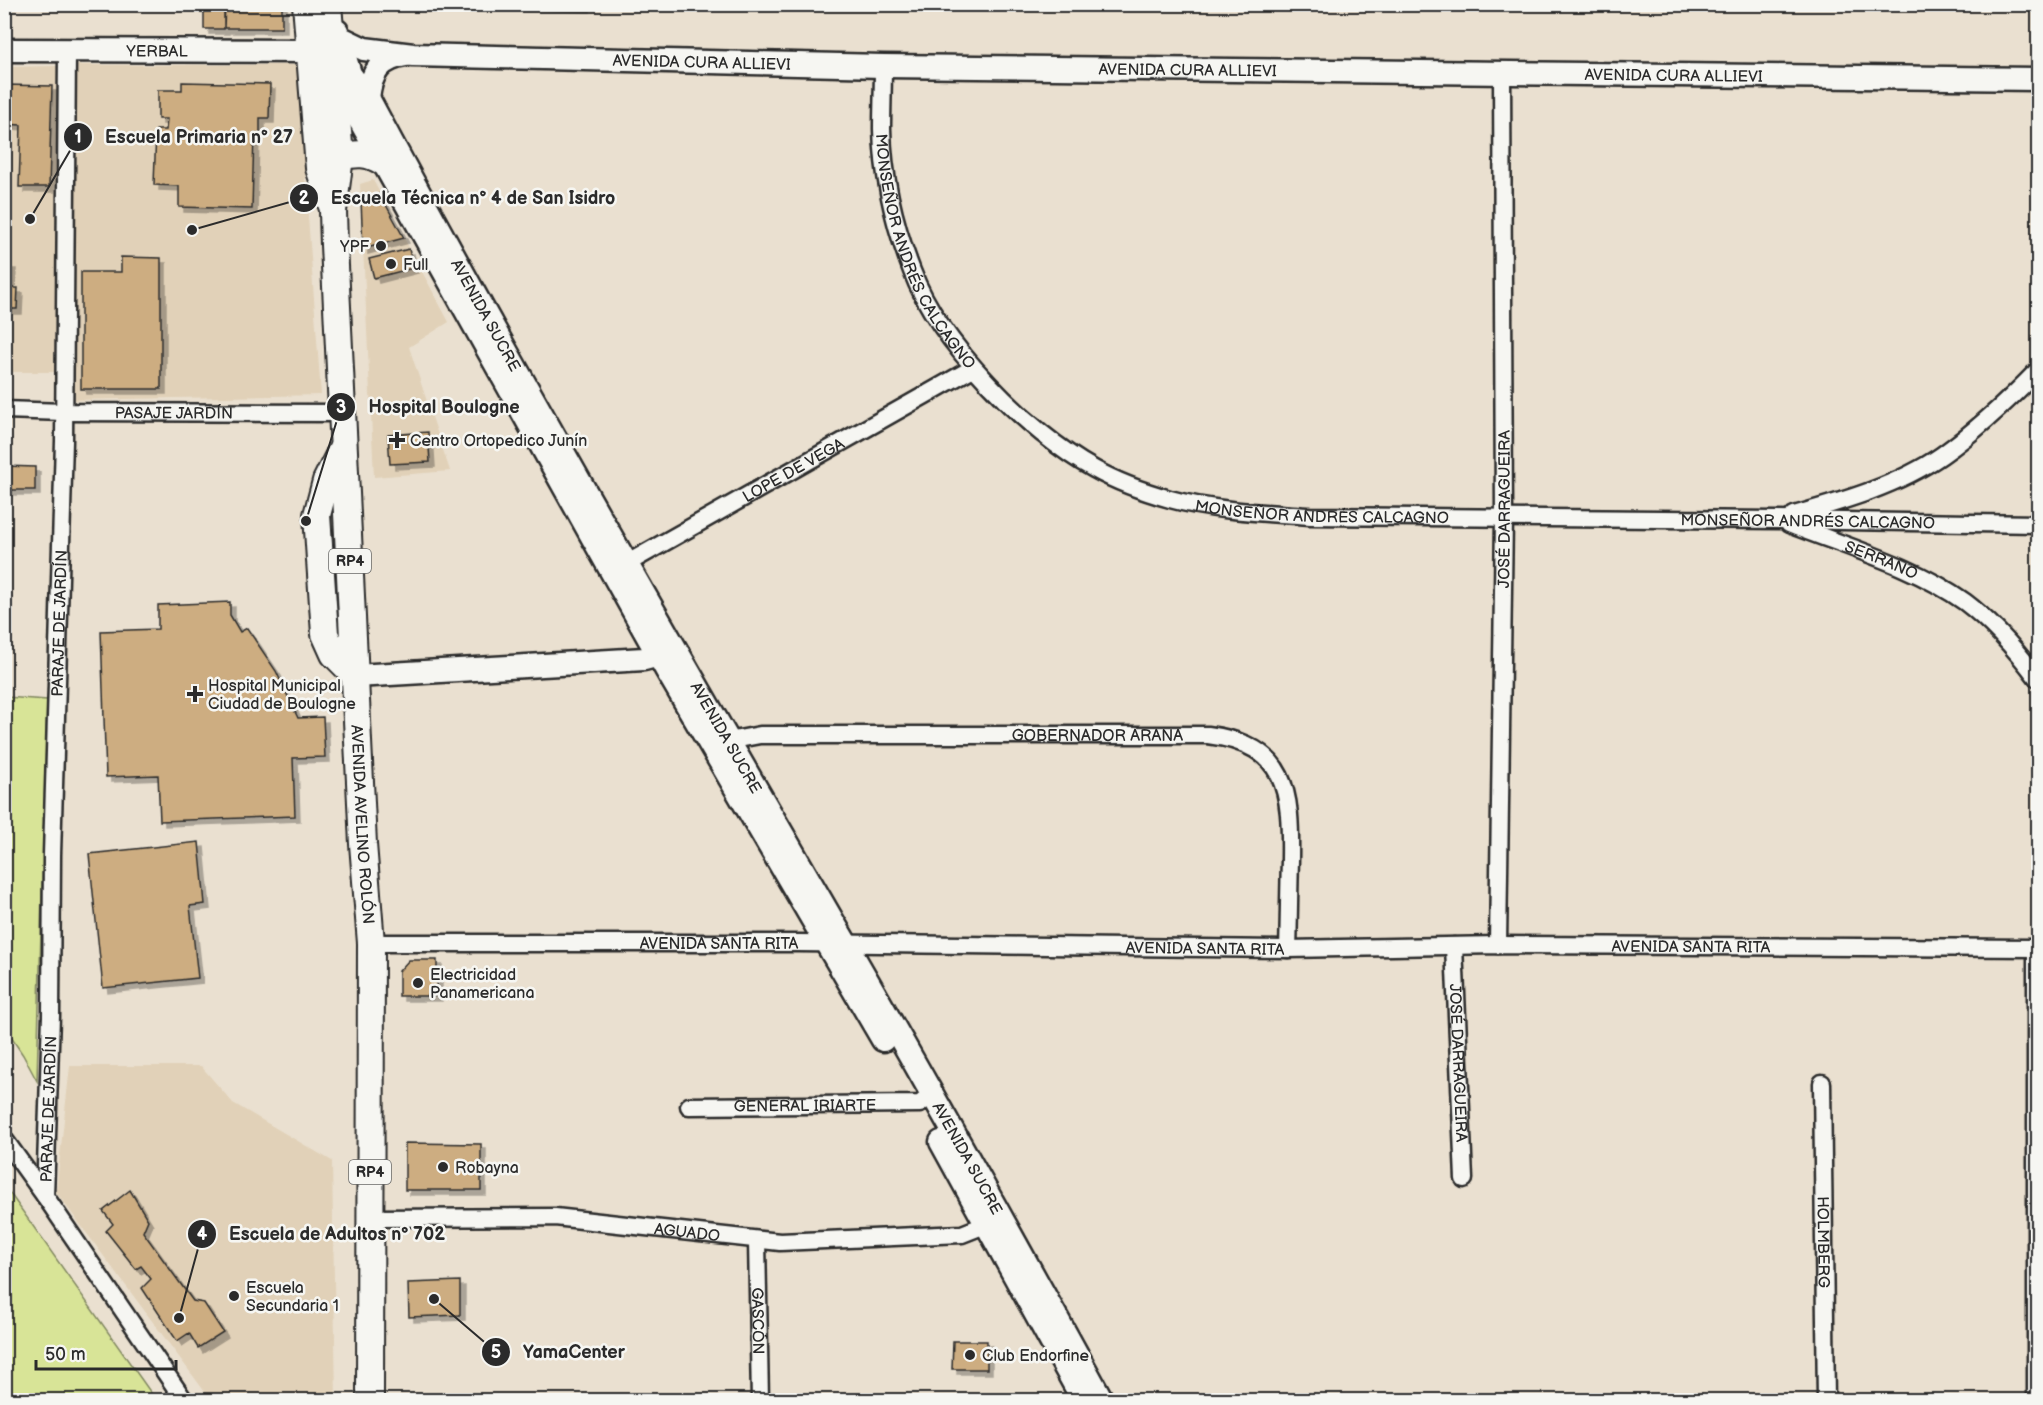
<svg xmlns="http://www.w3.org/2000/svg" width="2043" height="1405" viewBox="0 0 2043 1405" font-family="'Balsamiq Sans',sans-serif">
<defs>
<filter id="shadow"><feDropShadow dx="5" dy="5" stdDeviation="0" flood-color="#0004"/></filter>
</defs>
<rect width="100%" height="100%" fill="#eae0d0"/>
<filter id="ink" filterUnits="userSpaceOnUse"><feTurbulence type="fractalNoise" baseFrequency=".0167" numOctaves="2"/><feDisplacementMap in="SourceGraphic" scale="12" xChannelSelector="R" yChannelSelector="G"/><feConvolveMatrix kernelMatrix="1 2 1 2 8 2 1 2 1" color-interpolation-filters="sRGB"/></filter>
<g filter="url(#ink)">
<!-- built -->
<path fill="#e1d1b8" d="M75 65H297L321 395 75 400Z
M57 66 54 372H5L4 67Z
M373 180 449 322 409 347 450 471 374 477 360 184Z
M70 1066H201L233 1103 332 1161 336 1400H211L56 1192Z"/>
<!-- green -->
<path fill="#d8e497" stroke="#828861" stroke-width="1.5" d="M5 697 47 700 37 1081 23 1055 5 1028Z
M4 1185 156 1400H5Z"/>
<!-- building -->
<path fill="#cdad81" stroke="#2b2b2b" stroke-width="1.5" filter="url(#shadow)" d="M204 4H224V29H204Z
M225 4H282V28H224Z
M488 4H585V7Z
M182 82 270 84 269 118H260V133H254L252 209 179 207V186L154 185 156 130H166L167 119H158V90H182Z
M4 85 52 86 49 187H19L21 125 4 124Z
M380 194 404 238 363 249 361 200Z
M409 249 413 268 374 278 369 259Z
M121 257 161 258V389H81V272H121Z
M4 264H11L10 288H18L17 309H4Z
M428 432 430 462 390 464 388 435Z
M4 466 35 467V490H4Z
M230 602V615L240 632 247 628 276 671 298 718 323 717 325 757 293 758 295 816 160 821 158 775 106 777 101 631 158 629V605Z
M199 842 205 904 190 906 198 978 103 988 89 854Z
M409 960H437V996H399V971Z
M405 1143 481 1144V1190H405Z
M130 1190 148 1220 143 1232 193 1301 204 1303 223 1332 198 1348 189 1333 177 1341 142 1288 151 1279 141 1266 136 1269 106 1231 113 1224 103 1211Z
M460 1281V1315L409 1317 408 1283Z
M953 1341H987V1369H952Z"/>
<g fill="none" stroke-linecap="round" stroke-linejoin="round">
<defs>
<g id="street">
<path id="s1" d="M883 66C883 87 882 108 882 129 883 177 895 227 912 271 939 343 1028 433 1094 469 1117 482 1145 492 1170 499 1213 511 1266 513 1310 516L1778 520 2038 524"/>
<path id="s2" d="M4 410 64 412 342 413"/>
<path d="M1794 515C1843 501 1899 485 1942 455 1977 430 2008 401 2038 370"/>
<path id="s3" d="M1789 524C1847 547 1915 566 1965 602 1993 623 2017 651 2038 679"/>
<path id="s4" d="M619 568 973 368"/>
<path id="s5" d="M728 741 760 735H1208C1288 745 1291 792 1290 860 1289 890 1289 919 1288 949"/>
<path id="s6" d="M371 943H799L1288 949 1498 945 2038 948"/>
<path id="s7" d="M1498 945 1504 518 1502 73"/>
<path id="s8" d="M1454 946 1464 1179"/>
<path id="s9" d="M1822 1083 1826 1400"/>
<path id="s10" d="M689 1106 920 1104 931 1095"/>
<path d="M4 1139 45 1196 184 1400"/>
<path id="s11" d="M45 1196 51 1016 52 855 64 441 67 52"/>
<path id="s12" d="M370 1218 555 1217 780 1242 962 1234 995 1221"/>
<path id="s13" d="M757 1241 760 1400"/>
<path d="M2036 1400V948"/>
</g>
<g id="secondary">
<path id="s14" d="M337 31 350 74 368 98C520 383 683 662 845 942 933 1093 1018 1247 1102 1400"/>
<path id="s15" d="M339 37 364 49 413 55 883 66 2038 79"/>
<path id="s16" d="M4 50 310 51"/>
<path d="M351 76 358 117 383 162 667 671 883 1040"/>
<path d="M368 98C371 72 380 59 406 55"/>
<path d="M356 676 644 659 659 655 670 649"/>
<path d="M941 1142 1083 1400"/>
</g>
<g id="primary">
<path d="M306 4 319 168 332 206"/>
<path id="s17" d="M328 4 340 157 333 211 334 245 363 844 371 943 370 1400"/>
<path d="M340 157C356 153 368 152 383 162"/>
<path d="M342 449 326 481 317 515 325 634 334 654 356 676"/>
</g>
</defs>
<!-- street casing -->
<use href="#street" stroke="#2b2b2b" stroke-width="21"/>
<!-- secondary casing -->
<use href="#secondary" stroke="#2b2b2b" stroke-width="27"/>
<!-- primary casing -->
<use href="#primary" stroke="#2b2b2b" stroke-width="30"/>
<!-- street -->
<use href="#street" stroke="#f6f6f2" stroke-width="16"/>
<!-- secondary -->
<use href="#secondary" stroke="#f6f6f2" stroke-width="22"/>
<!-- primary -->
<use href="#primary" stroke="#f6f6f2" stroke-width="26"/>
</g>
</g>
<!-- markers -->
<g fill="#2b2b2b" stroke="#f6f6f2" stroke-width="2">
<circle cx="381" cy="246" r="6"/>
<circle cx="391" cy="264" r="6"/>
<path d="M394 431h6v6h6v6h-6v6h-6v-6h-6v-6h6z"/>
<path d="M192 685h6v6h6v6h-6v6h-6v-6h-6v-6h6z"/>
<circle cx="418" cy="983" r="6"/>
<circle cx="443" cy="1167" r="6"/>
<circle cx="234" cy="1296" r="6"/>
<circle cx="970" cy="1355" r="6"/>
</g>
<g text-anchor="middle" stroke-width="5" stroke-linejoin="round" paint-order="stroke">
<!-- shield labels -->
<g fill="#f6f6f2" stroke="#686867" stroke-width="1.5">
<rect x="329" y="549" width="42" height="24" rx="4.5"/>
<rect x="349" y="1160" width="42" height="24" rx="4.5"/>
</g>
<g font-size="15" font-weight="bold" fill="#2b2b2b">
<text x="350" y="566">RP4</text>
<text x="370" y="1177">RP4</text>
</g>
<!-- street labels -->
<g font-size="16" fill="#2b2b2b" stroke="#f6f6f2">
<text dy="6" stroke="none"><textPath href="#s16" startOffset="153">YERBAL</textPath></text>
<text dy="6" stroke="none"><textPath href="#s15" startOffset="366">AVENIDA CURA ALLIEVI</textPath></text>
<text dy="6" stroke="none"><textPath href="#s15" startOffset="852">AVENIDA CURA ALLIEVI</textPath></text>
<text dy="6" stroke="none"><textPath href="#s15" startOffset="1338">AVENIDA CURA ALLIEVI</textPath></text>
<text dy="6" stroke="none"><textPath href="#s1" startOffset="195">MONSEÑOR ANDRÉS CALCAGNO</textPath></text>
<text dy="6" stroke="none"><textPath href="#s14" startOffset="322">AVENIDA SUCRE</textPath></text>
<text dy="6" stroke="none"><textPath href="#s2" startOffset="170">PASAJE JARDÍN</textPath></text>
<text dy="6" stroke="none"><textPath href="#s4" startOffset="200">LOPE DE VEGA</textPath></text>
<text dy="6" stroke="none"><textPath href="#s7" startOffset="436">JOSÉ DARRAGUEIRA</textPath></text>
<text dy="6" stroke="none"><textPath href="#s1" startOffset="717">MONSEÑOR ANDRÉS CALCAGNO</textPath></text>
<text dy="6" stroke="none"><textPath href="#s1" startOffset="1203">MONSEÑOR ANDRÉS CALCAGNO</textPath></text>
<text dy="6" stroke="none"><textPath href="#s3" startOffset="99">SERRANO</textPath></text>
<text dy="6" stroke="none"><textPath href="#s11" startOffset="573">PARAJE DE JARDÍN</textPath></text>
<text dy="6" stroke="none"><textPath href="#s5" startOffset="370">GOBERNADOR ARANA</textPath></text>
<text dy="6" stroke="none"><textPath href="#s14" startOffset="808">AVENIDA SUCRE</textPath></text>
<text dy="6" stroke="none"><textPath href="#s17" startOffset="822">AVENIDA AVELINO ROLÓN</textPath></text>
<text dy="6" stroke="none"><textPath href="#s6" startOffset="348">AVENIDA SANTA RITA</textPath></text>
<text dy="6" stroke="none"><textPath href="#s6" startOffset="1320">AVENIDA SANTA RITA</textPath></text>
<text dy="6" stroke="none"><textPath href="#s6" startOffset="834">AVENIDA SANTA RITA</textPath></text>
<text dy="6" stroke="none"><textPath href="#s8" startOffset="117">JOSÉ DARRAGUEIRA</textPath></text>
<text dy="6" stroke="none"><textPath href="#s10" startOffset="116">GENERAL IRIARTE</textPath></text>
<text dy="6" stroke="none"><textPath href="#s11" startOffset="87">PARAJE DE JARDÍN</textPath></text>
<text dy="6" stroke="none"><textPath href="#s14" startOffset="1293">AVENIDA SUCRE</textPath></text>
<text dy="6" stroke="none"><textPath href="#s12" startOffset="318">AGUADO</textPath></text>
<text dy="6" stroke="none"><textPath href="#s9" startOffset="159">HOLMBERG</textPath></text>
<text dy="6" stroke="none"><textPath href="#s13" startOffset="80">GASCÓN</textPath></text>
</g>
<!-- poi labels -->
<g font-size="16" fill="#2b2b2b" stroke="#f6f6f2" text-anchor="start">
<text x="369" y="252" text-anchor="end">YPF</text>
<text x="403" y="270">Full</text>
<text x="410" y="446">Centro Ortopedico Junín</text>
<text x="208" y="691">Hospital Municipal<tspan x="208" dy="18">Ciudad de Boulogne</tspan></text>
<text x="430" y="980">Electricidad<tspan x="430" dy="18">Panamericana</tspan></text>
<text x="455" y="1173">Robayna</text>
<text x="246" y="1293">Escuela<tspan x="246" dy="18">Secundaria 1</tspan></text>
<text x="982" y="1361">Club Endorfine</text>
</g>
</g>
<!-- callouts -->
<path fill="none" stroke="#2b2b2b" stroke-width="2" d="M30 219L78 137M192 230L304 198M306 521L341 407M179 1318L202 1234M434 1299L496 1352"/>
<g fill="#2b2b2b" stroke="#f6f6f2" stroke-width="2">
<circle cx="30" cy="219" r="6"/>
<circle cx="192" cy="230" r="6"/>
<circle cx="306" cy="521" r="6"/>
<circle cx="179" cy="1318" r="6"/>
<circle cx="434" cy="1299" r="6"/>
<circle cx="78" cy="137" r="15"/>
<circle cx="304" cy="198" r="15"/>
<circle cx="341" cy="407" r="15"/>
<circle cx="202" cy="1234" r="15"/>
<circle cx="496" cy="1352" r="15"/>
</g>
<g font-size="18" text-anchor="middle" font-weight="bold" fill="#fff">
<text x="78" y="143">1</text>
<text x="304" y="204">2</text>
<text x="341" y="413">3</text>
<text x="202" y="1240">4</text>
<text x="496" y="1358">5</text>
</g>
<g font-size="18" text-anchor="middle" font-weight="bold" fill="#2b2b2b" stroke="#f6f6f2" stroke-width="5" stroke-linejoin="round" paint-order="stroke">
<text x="199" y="143">Escuela Primaria n° 27</text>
<text x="473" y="204">Escuela Técnica n° 4 de San Isidro</text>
<text x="444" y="413">Hospital Boulogne</text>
<text x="337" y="1240">Escuela de Adultos nº 702</text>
<text x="574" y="1358">YamaCenter</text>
</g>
<!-- margin -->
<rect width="2043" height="1405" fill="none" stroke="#f6f6f2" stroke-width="24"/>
<rect x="12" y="12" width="2019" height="1381" fill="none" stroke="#2b2b2b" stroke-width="2" filter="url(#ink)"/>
<!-- scale -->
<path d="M36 1360v9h140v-9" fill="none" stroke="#2b2b2b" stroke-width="3"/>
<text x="45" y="1360" font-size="18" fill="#2b2b2b" stroke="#f6f6f2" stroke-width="4.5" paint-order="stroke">50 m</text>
</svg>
